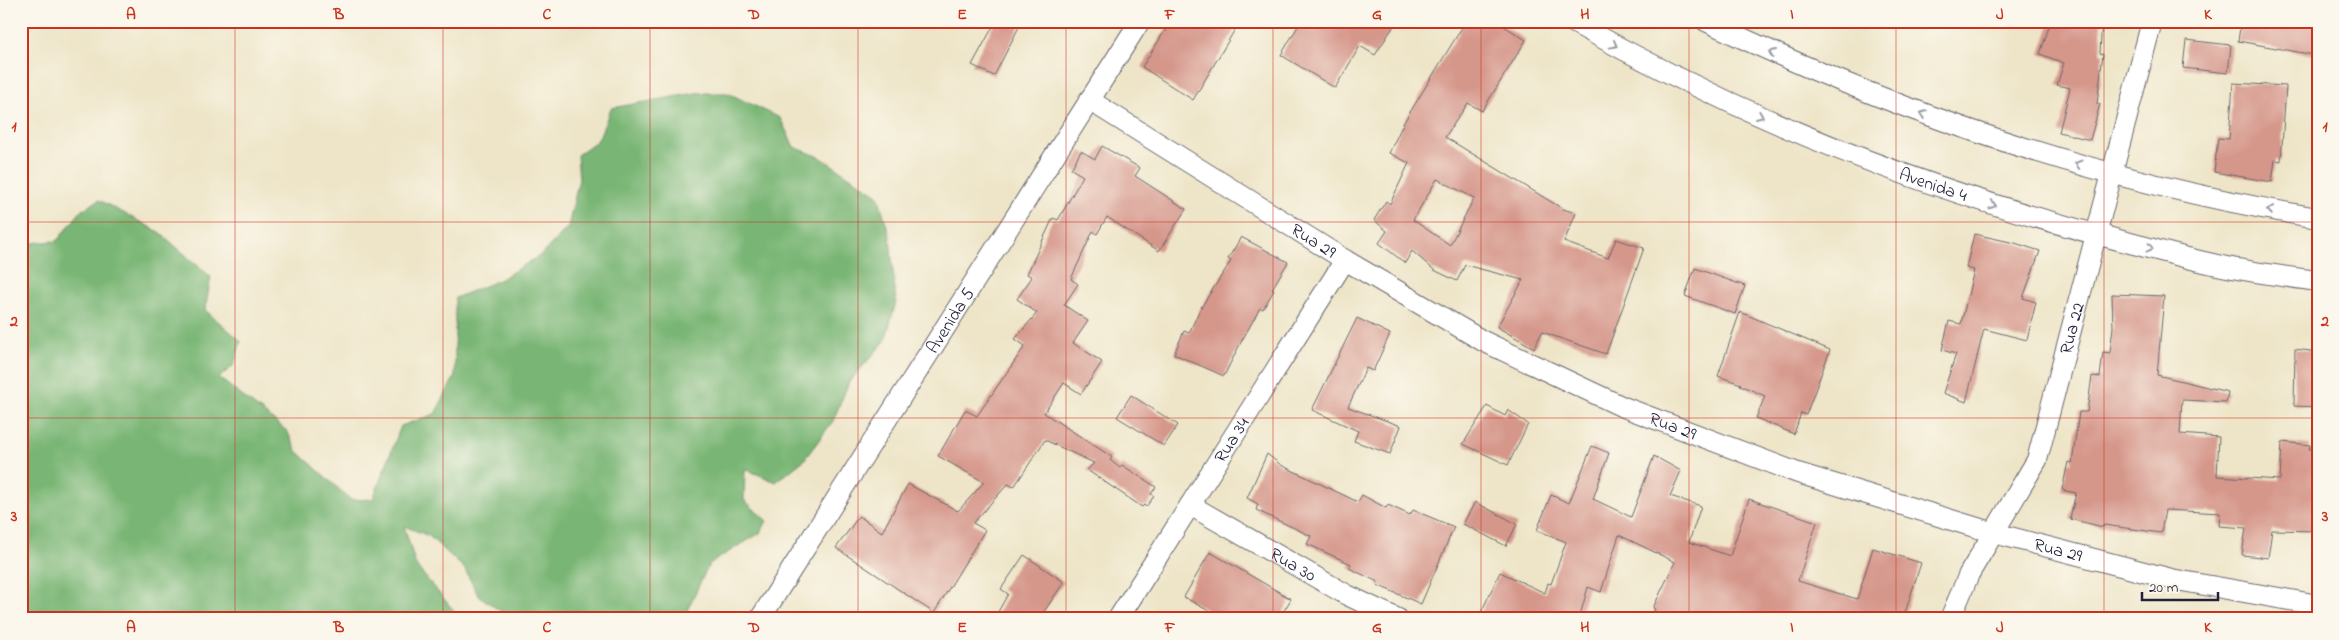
<svg xmlns="http://www.w3.org/2000/svg" width="2339" height="640" viewBox="0 0 2339 640" font-family="'Indie Flower',sans-serif">
<rect width="100%" height="100%" fill="#fbf7ec"/>
<filter id="ink" filterUnits="userSpaceOnUse"><feTurbulence type="fractalNoise" baseFrequency=".02" numOctaves="2"/><feDisplacementMap in="SourceGraphic" scale="10" xChannelSelector="R" yChannelSelector="G"/><feConvolveMatrix kernelMatrix="1 2 1 2 8 2 1 2 1" color-interpolation-filters="sRGB"/></filter>
<filter id="wash" filterUnits="userSpaceOnUse"><feTurbulence type="fractalNoise" baseFrequency=".0096" numOctaves="4" result="noise"/><feDisplacementMap in="SourceGraphic" scale="20" xChannelSelector="R" yChannelSelector="G"/><feGaussianBlur stdDeviation="1.12" result="paint"/><feColorMatrix in="noise" values="0 0 0 0 0 0 0 0 0 0 0 0 0 0 0 0 0 1.4 0 .05"/><feComposite in="paint" operator="in"/></filter>
<g filter="url(#wash)">
<rect width="100%" height="100%" fill="#eee5c8"/>
<!-- forest -->
<path fill="#79b674" stroke="#4e6c58" d="M696 93H728L780 118 794 147 820 157 878 195 890 237 896 302 885 341 849 382 833 421 804 460 776 482 745 469 744 500 767 521 760 533 709 564 683 619H511L478 595 464 568 429 536 404 526 416 566 461 619H21V236L28 243 57 241 82 210 99 200 159 232 211 277 205 310 241 341 234 365 219 378 287 431 297 451 351 500 373 499 401 426 435 414 455 376V298L499 280 541 255 568 227 579 179 577 155 598 140 611 108Z"/>
<g id="blocks">
<!-- building -->
<path fill="#d6978b" fill-rule="evenodd" d="M996 21H1022L994 76 972 65Z
M1171 21H1240L1193 100 1142 67Z
M1301 21H1397L1375 55 1360 46 1335 88 1281 55Z
M1466 21H1496L1526 40 1482 111 1468 103 1445 137 1563 209 1576 213 1564 242 1608 258 1616 239 1644 248 1606 354 1542 332 1534 348 1497 327 1523 280 1465 265 1457 281 1434 270 1412 251 1405 263 1379 243 1387 231 1374 220 1386 201 1390 204 1409 163 1389 153 1404 122ZM1437 179 1474 198 1450 245 1413 220Z
M2051 21H2102L2100 53 2103 54 2097 104H2100L2090 140 2059 132 2070 88 2057 85 2064 63 2040 54Z
M2241 21H2318L2314 55 2238 41Z
M2186 40 2231 45 2228 73 2183 68Z
M2233 83 2286 86 2281 161 2275 160 2272 182 2214 172 2218 138 2229 139Z
M1102 146 1140 168 1135 176 1186 209 1159 251 1107 217 1097 234 1093 231 1071 279 1078 284 1064 305 1088 321 1073 343 1102 362 1081 394 1064 383 1044 413 1112 457 1110 460 1120 468 1122 465 1156 487 1151 494 1154 496 1146 507 1144 505 1142 507 1087 470 1094 463 1045 440 1014 487 1008 484 973 523 985 530 934 613 836 548 859 516 882 532 908 484 958 511 984 482 938 456 965 410 977 416 1025 346 1015 339 1037 313 1017 299 1032 277 1027 274 1053 218 1058 220 1083 176 1071 169 1081 151 1095 159Z
M1974 234 2015 243 2040 251 2023 298 2036 302 2027 340 1984 329 1966 402 1943 393 1956 354 1942 350 1949 321 1961 324 1974 270 1966 268Z
M1241 237 1288 262 1272 289 1274 290 1263 309 1260 308 1241 342 1224 376 1174 354 1184 331 1189 333 1200 309 1231 261 1228 259Z
M1695 268 1745 286 1735 314 1685 296Z
M2112 294 2164 296 2157 375 2228 392 2226 402 2182 400 2180 434 2219 437 2217 476 2280 480 2282 442 2310 445 2309 449H2318V531L2272 530 2268 558 2242 555 2246 528 2219 526 2220 513 2165 510 2161 533 2104 525 2103 527 2070 519 2076 493 2062 490 2068 462 2072 463 2079 412H2087L2092 376 2100 377 2103 352 2110 353 2113 327Z
M1740 312 1830 350 1806 415 1801 413 1794 434 1756 418 1765 396 1740 385 1741 384 1718 376Z
M1357 318 1390 334 1373 371 1366 368 1348 407 1401 426 1390 454 1354 441 1358 431 1312 410Z
M2295 349 2318 352V407L2294 406Z
M1131 395 1178 425 1164 446 1117 417Z
M1487 406 1505 416 1508 410 1528 424 1508 465 1463 444Z
M1592 446 1609 453 1593 499 1631 517 1654 456 1681 471 1670 496 1701 506 1689 542 1730 556 1749 499 1817 522 1798 581 1857 599 1873 548 1921 563 1903 619H1651L1655 609 1653 608 1675 562 1619 535 1601 592 1588 587 1579 619H1478L1500 572 1545 593 1548 583 1551 584 1566 542 1537 530 1551 495 1569 503Z
M1267 454 1281 465 1358 502 1362 495 1386 508 1388 505 1410 515 1413 510 1454 527 1421 604 1377 585 1378 582 1349 568 1351 564 1307 544 1311 536 1256 510 1258 504 1247 498Z
M1475 502 1517 524 1506 546 1463 524Z
M1210 552 1291 599 1279 619H1223L1184 597Z
M1024 555 1064 582 1039 619H994L1008 594 1001 589Z"/>
</g>
</g>
<g filter="url(#ink)">
<use href="#blocks" fill-opacity="0" stroke="#69666c" stroke-width="1"/>
<g fill="none" stroke-linecap="round" stroke-linejoin="round">
<defs>
<g id="street">
<path id="s1" d="M1571 21C1748 121 1937 195 2134 244 2165 252 2196 261 2227 267 2257 273 2288 277 2318 281"/>
<path d="M1706 21C1901 115 2104 183 2318 218"/>
<path id="s2" d="M1089 100 1345 260 1483 341 1621 406 1798 473 1994 533 2171 579 2318 605"/>
<path id="s3" d="M1190 505 1347 595 1398 619"/>
<path id="s4" d="M760 619 1140 21"/>
<path id="s5" d="M1118 619 1345 260"/>
<path id="s6" d="M1950 619 1969 574 2037 460 2152 21"/>
</g>
</defs>
<!-- street casing -->
<use href="#street" stroke="#69666c" stroke-width="22"/>
<!-- street -->
<use href="#street" stroke="#fff" stroke-width="20"/>
</g>
<!-- one-way arrows -->
<defs><path id="oneway-chevron" d="M-2-3.5L2.5 0L-2 3.5" fill="none" stroke-width="1.6" stroke-linecap="round" stroke-linejoin="round" transform="scale(1.25)"/></defs>
<g stroke="#9c9ca7">
<use href="#oneway-chevron" transform="translate(1614 45) rotate(29)"/>
<use href="#oneway-chevron" transform="translate(1772 53) rotate(-155)"/>
<use href="#oneway-chevron" transform="translate(1923 114) rotate(-160)"/>
<use href="#oneway-chevron" transform="translate(1760 116) rotate(23)"/>
<use href="#oneway-chevron" transform="translate(2078 164) rotate(-164)"/>
<use href="#oneway-chevron" transform="translate(1993 205) rotate(16)"/>
<use href="#oneway-chevron" transform="translate(2270 210) rotate(-171)"/>
<use href="#oneway-chevron" transform="translate(2150 248) rotate(14)"/>
</g>
</g>
<!-- grid -->
<path fill="none" stroke="#c8321e" stroke-width="1" stroke-opacity="0.55" d="M235 21V619M443 21V619M650 21V619M858 21V619M1066 21V619M1273 21V619M1481 21V619M1689 21V619M1896 21V619M2104 21V619M21 222H2318M21 418H2318"/>
<g text-anchor="middle" stroke-width="4" stroke-linejoin="round" paint-order="stroke">
<!-- street labels -->
<g font-size="18" fill="#22223b" stroke="#fbf7ec">
<text dy="6" stroke="none"><textPath href="#s1" startOffset="398">Avenida 4</textPath></text>
<text dy="6" stroke="none"><textPath href="#s2" startOffset="265">Rua 29</textPath></text>
<text dy="6" stroke="none"><textPath href="#s4" startOffset="354">Avenida 5</textPath></text>
<text dy="6" stroke="none"><textPath href="#s6" startOffset="318">Rua 22</textPath></text>
<text dy="6" stroke="none"><textPath href="#s2" startOffset="670">Rua 29</textPath></text>
<text dy="6" stroke="none"><textPath href="#s5" startOffset="212">Rua 34</textPath></text>
<text dy="6" stroke="none"><textPath href="#s2" startOffset="1075">Rua 29</textPath></text>
<text dy="6" stroke="none"><textPath href="#s3" startOffset="119">Rua 30</textPath></text>
</g>
</g>
<!-- margin -->
<rect width="2339" height="640" fill="none" stroke="#fbf7ec" stroke-width="55"/>
<!-- scale -->
<path d="M2142 592v8h76v-8" fill="none" stroke="#22223b" stroke-width="2.5"/>
<text x="2149" y="592" font-size="15" fill="#22223b" stroke="#fbf7ec" stroke-width="4" paint-order="stroke">20 m</text>
<rect x="28" y="28" width="2284" height="584" fill="none" stroke="#c8321e" stroke-width="2"/>
<g font-size="16" text-anchor="middle" font-weight="bold" fill="#c8321e">
<text x="131" y="19">A</text>
<text x="339" y="19">B</text>
<text x="547" y="19">C</text>
<text x="754" y="19">D</text>
<text x="962" y="19">E</text>
<text x="1170" y="19">F</text>
<text x="1377" y="19">G</text>
<text x="1585" y="19">H</text>
<text x="1792" y="19">I</text>
<text x="2000" y="19">J</text>
<text x="2208" y="19">K</text>
<text x="14" y="131">1</text>
<text x="2325" y="131">1</text>
<text x="14" y="326">2</text>
<text x="2325" y="326">2</text>
<text x="14" y="521">3</text>
<text x="2325" y="521">3</text>
<text x="131" y="632">A</text>
<text x="339" y="632">B</text>
<text x="547" y="632">C</text>
<text x="754" y="632">D</text>
<text x="962" y="632">E</text>
<text x="1170" y="632">F</text>
<text x="1377" y="632">G</text>
<text x="1585" y="632">H</text>
<text x="1792" y="632">I</text>
<text x="2000" y="632">J</text>
<text x="2208" y="632">K</text>
</g>
</svg>
